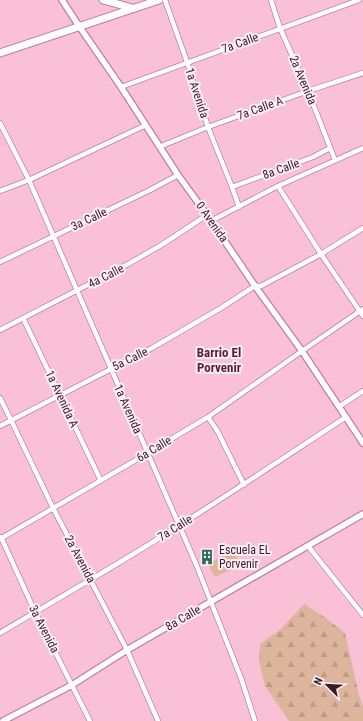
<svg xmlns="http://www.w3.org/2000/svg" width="363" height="721" viewBox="0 0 363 721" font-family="'Roboto Condensed',sans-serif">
<defs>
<pattern id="forest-firs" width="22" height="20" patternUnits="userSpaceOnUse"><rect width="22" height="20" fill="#dcb59c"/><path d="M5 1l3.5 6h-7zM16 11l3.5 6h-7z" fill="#bd9b86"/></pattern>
</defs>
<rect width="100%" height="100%" fill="#fac0d6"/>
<!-- forest -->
<path fill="url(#forest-firs)" d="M304 604 323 616 345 633 359 695 363 706V721H289L265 686 259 661 260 644 281 629Z"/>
<!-- garden -->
<path fill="#dcb59c" d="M233 551 240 565 215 577 208 564Z"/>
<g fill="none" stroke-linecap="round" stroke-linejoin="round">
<defs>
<path id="minor" d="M165 0 187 62 208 127 232 187 239 207
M271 0 280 28 308 91 335 160
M121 87 359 0
M0 123 29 180 196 564 241 678 255 721
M159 147 208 127 308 91 363 73
M278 186 321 254 363 316
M232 187 313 157 330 148
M0 191 29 180 146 125
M211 221 278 186 363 148
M0 262 150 190 178 175
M23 318 101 481
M0 330 130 263 163 244 207 215
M0 398 11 420 53 508 127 650 158 721
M340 406 363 391
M208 417 218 432 244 485
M0 426 152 348 221 308 255 286H261L321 254 363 228
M1 537 35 612 90 721
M0 539 148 453 208 417 302 351 363 309
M308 546 363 615
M0 633C60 597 121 563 180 525 236 490 291 453 346 417"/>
<path id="tertiary" d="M62 0 79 26 121 87 178 175 207 215 255 286 302 351 363 443
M3 721 72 685 127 650 363 514"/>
<path id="secondary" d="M103 0 132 8
M0 53 159 0"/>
</defs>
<!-- minor casing -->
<use href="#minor" stroke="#c37f9b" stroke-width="6"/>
<!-- tertiary casing -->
<use href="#tertiary" stroke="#c37f9b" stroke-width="8"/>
<!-- secondary casing -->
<use href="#secondary" stroke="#c37f9b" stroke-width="9"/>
<!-- minor -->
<use href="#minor" stroke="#fff" stroke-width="4.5"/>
<!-- tertiary -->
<use href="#tertiary" stroke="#fff" stroke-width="5.5"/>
<!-- secondary -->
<use href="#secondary" stroke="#fff" stroke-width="7"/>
</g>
<!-- icons -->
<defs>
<symbol id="building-bare" viewBox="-9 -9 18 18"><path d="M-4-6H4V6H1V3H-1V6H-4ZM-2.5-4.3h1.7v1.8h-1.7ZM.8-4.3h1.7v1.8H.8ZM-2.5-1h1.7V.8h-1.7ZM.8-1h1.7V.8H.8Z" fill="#2b6c5c" stroke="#ffeff5" stroke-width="2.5" paint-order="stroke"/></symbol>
</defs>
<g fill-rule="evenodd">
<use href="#building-bare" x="196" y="546" width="22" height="22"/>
</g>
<g text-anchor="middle" stroke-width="4" stroke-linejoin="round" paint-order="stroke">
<!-- street labels -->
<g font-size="12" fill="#371c28" stroke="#ffeff5">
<text transform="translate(240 43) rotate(-20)" y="4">7a Calle</text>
<text transform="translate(303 80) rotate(67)" y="4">2a Avenida</text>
<text transform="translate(197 93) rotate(72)" y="4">1a Avenida</text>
<text transform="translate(260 108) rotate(-20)" y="4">7a Calle A</text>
<text transform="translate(281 169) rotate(-20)" y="4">8a Calle</text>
<text transform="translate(89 219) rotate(-25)" y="4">3a Calle</text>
<text transform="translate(212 222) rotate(55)" y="4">0 Avenida</text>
<text transform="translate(106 276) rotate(-27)" y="4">4a Calle</text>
<text transform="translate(130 359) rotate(-26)" y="4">5a Calle</text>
<text transform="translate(62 399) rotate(65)" y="4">1a Avenida A</text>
<text transform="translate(128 409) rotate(66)" y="4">1a Avenida</text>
<text transform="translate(154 449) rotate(-31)" y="4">6a Calle</text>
<text transform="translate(175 528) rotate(-32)" y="4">7a Calle</text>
<text transform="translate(80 559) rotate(62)" y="4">2a Avenida</text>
<text transform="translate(183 618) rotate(-30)" y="4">8a Calle</text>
<text transform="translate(44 629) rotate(63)" y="4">3a Avenida</text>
</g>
<!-- poi labels -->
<g font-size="12" fill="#371c28" stroke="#ffeff5" text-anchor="start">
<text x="219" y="554">Escuela EL<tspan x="219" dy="14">Porvenir</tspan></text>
</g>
<!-- neighbourhood labels -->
<g font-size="13" font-weight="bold" fill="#551d38" stroke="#ffeff5">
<text x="219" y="357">Barrio El<tspan x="219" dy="15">Porvenir</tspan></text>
</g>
</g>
<!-- north arrow -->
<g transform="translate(327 685) rotate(294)" stroke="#ffeff5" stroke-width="3" paint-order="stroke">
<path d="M0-3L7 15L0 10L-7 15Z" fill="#371c28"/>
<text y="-6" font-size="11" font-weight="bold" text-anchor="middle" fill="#371c28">N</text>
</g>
</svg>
